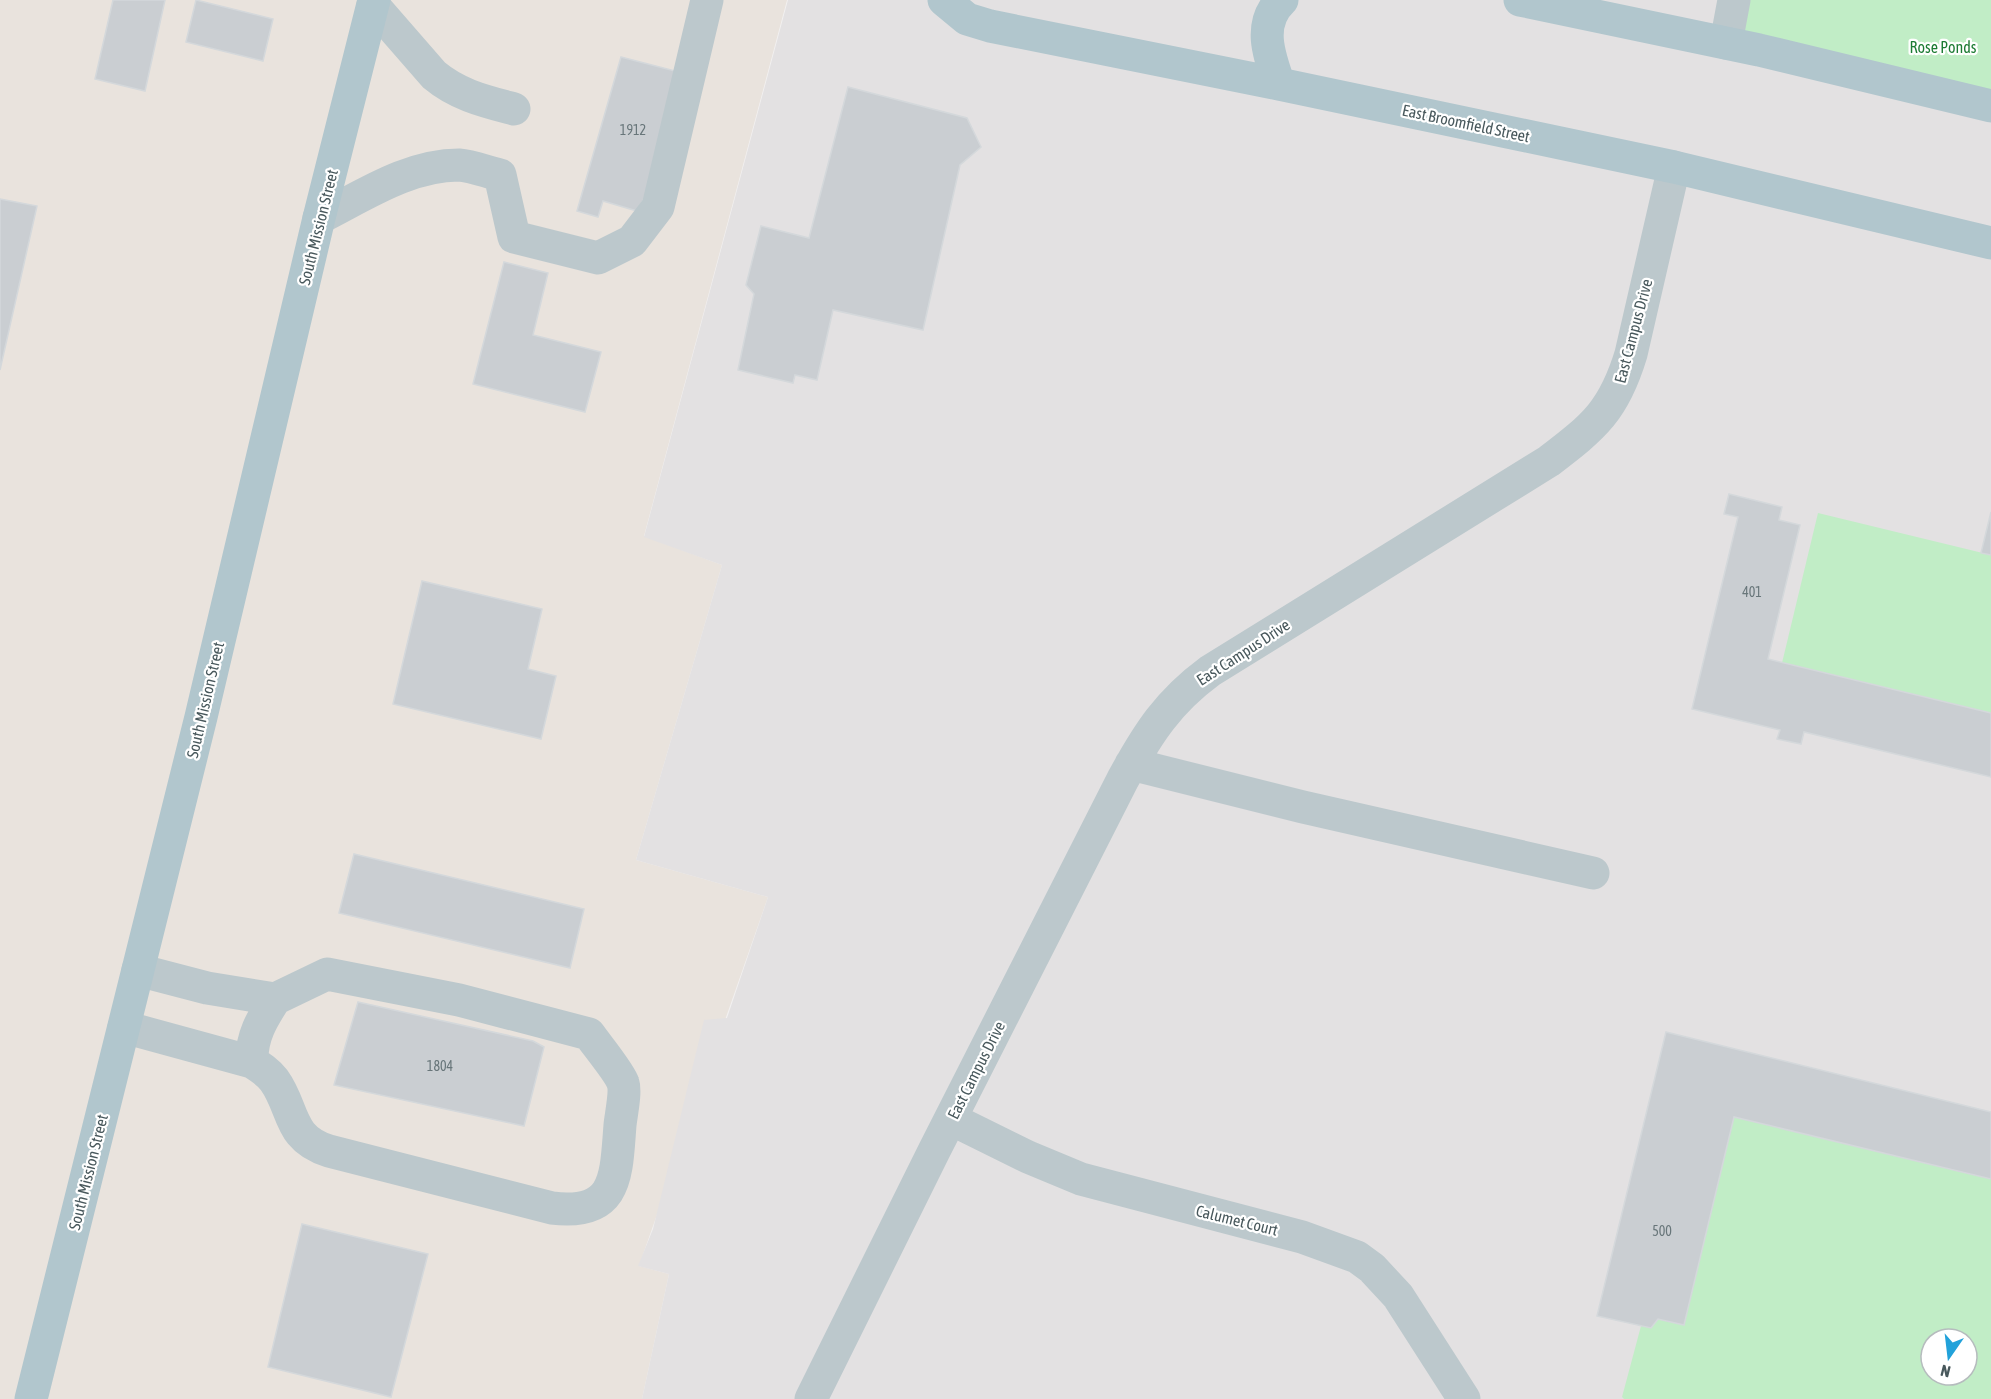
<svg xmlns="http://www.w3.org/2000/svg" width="1991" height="1399" viewBox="0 0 1991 1399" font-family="'Asap Condensed',sans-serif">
<rect width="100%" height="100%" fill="#f2f0f0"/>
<!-- commercial -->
<path fill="#e9e3dd" d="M0 0H787L644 536 722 565 636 860 768 897 639 1266 669 1274 642 1399H0Z"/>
<!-- education -->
<path fill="#e3e1e2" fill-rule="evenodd" d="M788 0H1991V1399H642L669 1274 638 1266 653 1229 704 1020 727 1018 768 897 636 860 722 565 644 537ZM1931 1339H1967V1375H1931Z"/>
<!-- green -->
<path fill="#c1edc6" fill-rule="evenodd" d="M1734 0H1991V106L1726 43Z
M1818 513 1991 555V713L1782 663Z
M1734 1117 1991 1179V1399H1624L1622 1397 1641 1326 1651 1328 1658 1319 1684 1325ZM1931 1339H1967V1375H1931Z"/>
<!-- building -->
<path fill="#caced2" stroke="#d4d8db" stroke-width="1.5" d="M113 0H165L145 91 95 79Z
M196 0 273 19 263 61 186 42Z
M621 57 679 72 651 187 637 211 603 201 598 217 577 211Z
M848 87 967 118 981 147 960 165 923 330 833 310 817 380 795 375 793 383 738 370 754 294 746 285 761 226 809 238Z
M0 199 37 206 0 370Z
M504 262 548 273 533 335 601 352 585 412 473 384Z
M1729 494 1782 507 1779 520 1800 525 1768 659 1991 713V777L1804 732 1801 744 1777 739 1780 730 1692 709 1738 517 1724 514Z
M1991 512V555L1981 553Z
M422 581 542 609 528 669 556 676 541 739 393 704Z
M354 854 584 909 570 968 339 913Z
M358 1002 533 1041 544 1047 524 1126 334 1085Z
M1666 1032 1991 1112V1179L1734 1117 1684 1325 1658 1319 1651 1328 1597 1316Z
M302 1224 428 1254 391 1397 268 1367Z"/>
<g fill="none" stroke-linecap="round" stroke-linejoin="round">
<!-- minor -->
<path stroke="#bcc8cc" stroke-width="33" d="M373 5 434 75C458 95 484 101 514 109
M1726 43 1734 0
M319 218C363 196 408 165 459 165 472 166 487 172 500 175L514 237 598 258 632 241 658 207 707 0
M1131 764 1303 807 1593 873
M124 1027 252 1062C260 1067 268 1072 274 1080 295 1109 287 1138 329 1151L552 1208C618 1216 616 1176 620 1125 621 1115 626 1092 623 1083 620 1073 596 1044 589 1034L459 1000 327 974 275 999 207 988 138 970
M252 1062C251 1037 262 1019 275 999
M951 1119 1028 1157 1081 1179 1302 1237 1357 1257 1372 1268 1398 1296 1464 1399
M811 1399 934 1151 1123 779C1148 733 1168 702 1210 671L1549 461C1595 426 1614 410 1631 354L1674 167"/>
<!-- major -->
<path stroke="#b1c6cd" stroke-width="33" d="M944 0 967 19 990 26 1279 84 1674 167 1991 243
M1520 0 1759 50 1991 106
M1279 84C1269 56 1257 23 1282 0
M31 1399 201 717 319 218 374 0"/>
</g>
<g text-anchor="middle" stroke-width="4.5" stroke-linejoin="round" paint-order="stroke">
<!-- number labels -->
<g font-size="14" fill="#68767a">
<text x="633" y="135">1912</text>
<text x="1752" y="597">401</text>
<text x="440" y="1071">1804</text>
<text x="1662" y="1236">500</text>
</g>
<!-- park labels -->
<g font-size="16" fill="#1c7b33" stroke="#fff">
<text x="1943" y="53">Rose Ponds</text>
</g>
<!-- street labels -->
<g font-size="16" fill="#48585c" stroke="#fff">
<text transform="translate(1466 123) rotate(12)" y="6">East Broomfield Street</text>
<text transform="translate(318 227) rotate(-76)" y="6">South Mission Street</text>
<text transform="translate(1633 331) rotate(-75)" y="6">East Campus Drive</text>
<text transform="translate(1243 652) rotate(-33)" y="6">East Campus Drive</text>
<text transform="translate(205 700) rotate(-77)" y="6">South Mission Street</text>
<text transform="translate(976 1070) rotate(-63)" y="6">East Campus Drive</text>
<text transform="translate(88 1172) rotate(-76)" y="6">South Mission Street</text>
<text transform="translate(1237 1220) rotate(14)" y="6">Calumet Court</text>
</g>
</g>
<!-- north arrow -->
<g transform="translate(1949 1357) rotate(194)"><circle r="28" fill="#ffffff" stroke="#b6bcbe" stroke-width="1.5"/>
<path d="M0-4.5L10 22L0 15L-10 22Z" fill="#22a2da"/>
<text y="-9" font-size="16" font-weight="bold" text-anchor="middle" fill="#48585c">N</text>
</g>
</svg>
